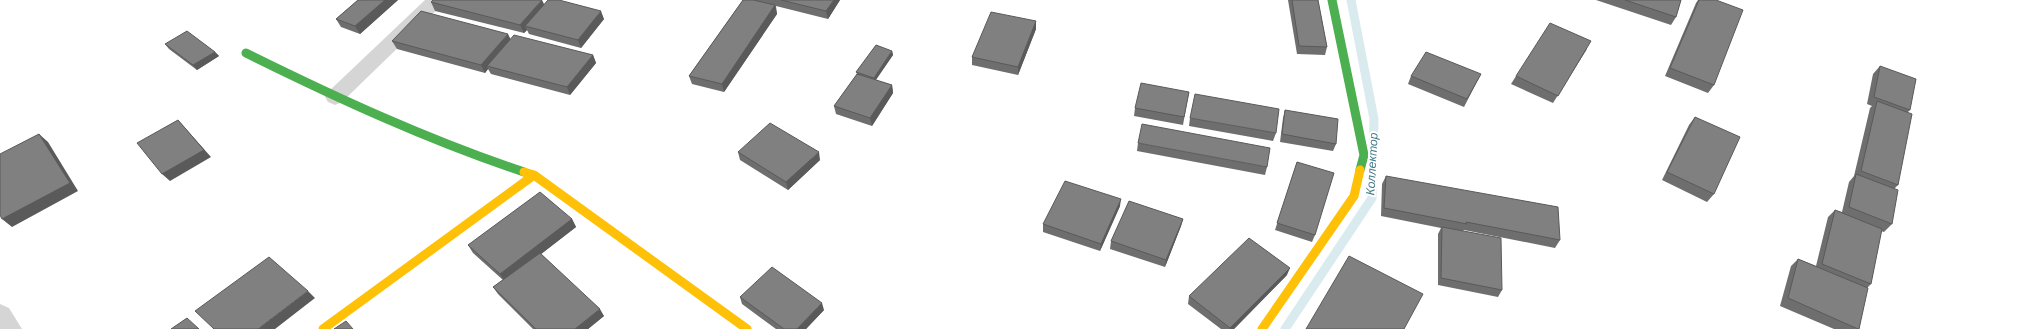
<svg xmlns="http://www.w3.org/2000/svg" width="2031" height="329" viewBox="0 0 2031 329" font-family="'Public Sans',sans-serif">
<rect width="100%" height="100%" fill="#fff"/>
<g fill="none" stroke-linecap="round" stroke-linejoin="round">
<!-- stream -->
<path stroke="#daebf0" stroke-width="9" d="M1285 329 1372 198 1374 119 1351 0"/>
<!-- street -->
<path fill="#d5d5d5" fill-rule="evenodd" d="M425 0H447L342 102 335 105 328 102 325 97 328 92Z
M0 304 9 308 22 329H0Z"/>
<!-- fast -->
<path stroke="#4caf50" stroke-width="9" d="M1332 0 1364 155 1360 170
M246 53C337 98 428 140 524 172"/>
<!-- slow -->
<path stroke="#ffc107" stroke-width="9" d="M524 172 534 175 747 329
M323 329 534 175
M1262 329 1354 196 1360 170"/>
</g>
<!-- wall -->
<path fill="#6e6e6e" d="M358 0H398L360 34 341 27 336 19Z
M743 0H840L828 19 776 6 777 14 724 92 692 84 689 76Z
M1288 0H1318L1327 47 1325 55 1297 54Z
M1596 0H1681L1676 17 1671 25Z
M1698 0H1716L1714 85 1708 93 1665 76 1696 3Z
M431 2 544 5 604 19 581 48 529 34 527 30 524 33 435 11Z
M1036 21V29L1018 75 972 65V57Z
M510 39 593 55 596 63 570 95 491 74 488 69 485 73 397 49 392 41Z
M165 44 215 52 219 56 197 70 169 49Z
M1587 49 1553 103 1511 84 1516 76Z
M892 51 893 55 876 80 892 85 893 93 872 126 836 114 834 106 857 74 856 72Z
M1880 66 1910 110 1908 112 1898 185 1894 189 1892 224 1884 232 1881 231 1871 284 1867 288 1859 329H1834L1780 306 1791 266 1798 259 1816 266 1828 217 1835 210 1842 212 1849 182 1854 176 1870 108 1872 106 1867 104 1873 74Z
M1481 74 1464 107 1408 84 1411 76Z
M1189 92 1183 125 1134 116 1135 108Z
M1285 110 1336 144 1333 151 1280 142 1283 118Z
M1695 117 1714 194 1707 202 1662 180 1689 125Z
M1190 118 1276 133 1273 141 1189 126Z
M1138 143 1267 167 1265 175 1137 151Z
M738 152 820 160 788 190 740 160Z
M1297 162 1315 235 1312 242 1275 230Z
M1386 176 1560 240 1555 248 1464 230 1463 231 1502 290 1498 297 1438 285V234L1441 228 1381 216 1382 184Z
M1120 206 1100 251 1043 232V224Z
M572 219 576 227 541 254 604 316 588 329H533L498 294 493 287 503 280 473 253 468 245Z
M1183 219 1181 226 1165 267 1110 249 1111 241Z
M1287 275 1234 329H1221L1188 304 1189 296Z
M740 297 824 310 806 329H776L742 304Z"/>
<!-- shaded-wall -->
<path fill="#5a5a5a" d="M385 0H398L360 34 355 26Z
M542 0 546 8 525 26 527 30 524 33 520 25Z
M834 0H840L828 19 826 11Z
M775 5 777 14 724 92 722 84Z
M601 11 604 19 581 48 578 40Z
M1036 21V29L1018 75V67Z
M508 34 512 42 487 66 488 69 485 73 481 65Z
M892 51 893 55 874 82V78Z
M215 52 219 56 197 70 193 65Z
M593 55 596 63 570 95 567 87Z
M892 85 893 93 872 126 870 118Z
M178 120 211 157 170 181 162 174Z
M39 134 48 142 78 191 12 227 2 219Z
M819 152 820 160 788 190 786 182Z
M1121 199 1120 206 1100 251 1101 244Z
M572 219 576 227 505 282 500 274Z
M1183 219 1181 226 1165 267 1166 260Z
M1290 268 1287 275 1234 329H1230V328Z
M308 291 315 298 275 329H258Z
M822 303 824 310 806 329H797Z
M600 309 604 316 588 329H575Z"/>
<!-- building -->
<path fill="#808080" stroke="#5a5a5a" d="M358 0H385L355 26 336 19Z
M433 0H542L520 25 431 2Z
M548 0H559L601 11 578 40 525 26Z
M743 0H753L775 5 722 84 689 76Z
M781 0H834L826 11Z
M1292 0H1318L1327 47 1299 46Z
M1625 0H1681L1676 17Z
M1699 0H1716L1743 10 1714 85 1670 68Z
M421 11 508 34 481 65 392 41Z
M991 12 1036 21 1018 67 972 57Z
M1550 23 1591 41 1558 96 1516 76Z
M187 31 215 52 193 65 165 44Z
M514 35 593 55 567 87 487 66Z
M876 45 892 51 874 78 856 72Z
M1426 52 1481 74 1467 99 1411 76Z
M1880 66 1916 79 1910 110 1874 97Z
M857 74 892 85 870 118 834 106Z
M1141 83 1189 92 1184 117 1135 108Z
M1195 94 1279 109 1276 133 1190 118Z
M1877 101 1912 114 1898 185 1861 171Z
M1285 110 1338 119 1336 144 1282 134Z
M1695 117 1740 137 1714 194 1667 172Z
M178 120 204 150 162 174 137 143Z
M770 123 819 152 786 182 738 152Z
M1142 124 1270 148 1267 167 1138 143Z
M39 134 70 183 2 219 0 215V154Z
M1297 162 1334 173 1315 235 1277 223Z
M1856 174 1898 190 1892 224 1849 207Z
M1386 176 1558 207 1560 240 1466 222 1467 224 1384 208Z
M1065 181 1121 199 1101 244 1043 224Z
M540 192 572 219 500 274 468 245Z
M1129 201 1183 219 1166 260 1111 241Z
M1835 210 1882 229 1871 284 1822 264Z
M1442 227 1501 238 1502 290 1441 278Z
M1249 238 1290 268 1230 328 1189 296Z
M540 253 600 309 575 329H536L493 287Z
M1349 256 1423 294 1404 329H1306Z
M269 257 308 291 258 329H214L195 311Z
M1798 259 1868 288 1859 329H1858L1788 298Z
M772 267 822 303 797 329H784L740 297Z
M187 318 199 329H171Z
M346 321 353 329H334Z"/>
<g text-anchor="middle" stroke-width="4" stroke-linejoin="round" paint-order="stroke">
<!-- water labels -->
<g font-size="12" font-style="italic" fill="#407a89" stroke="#fff">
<text transform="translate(1372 164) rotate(-87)" y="4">Коллектор</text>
</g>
</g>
</svg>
